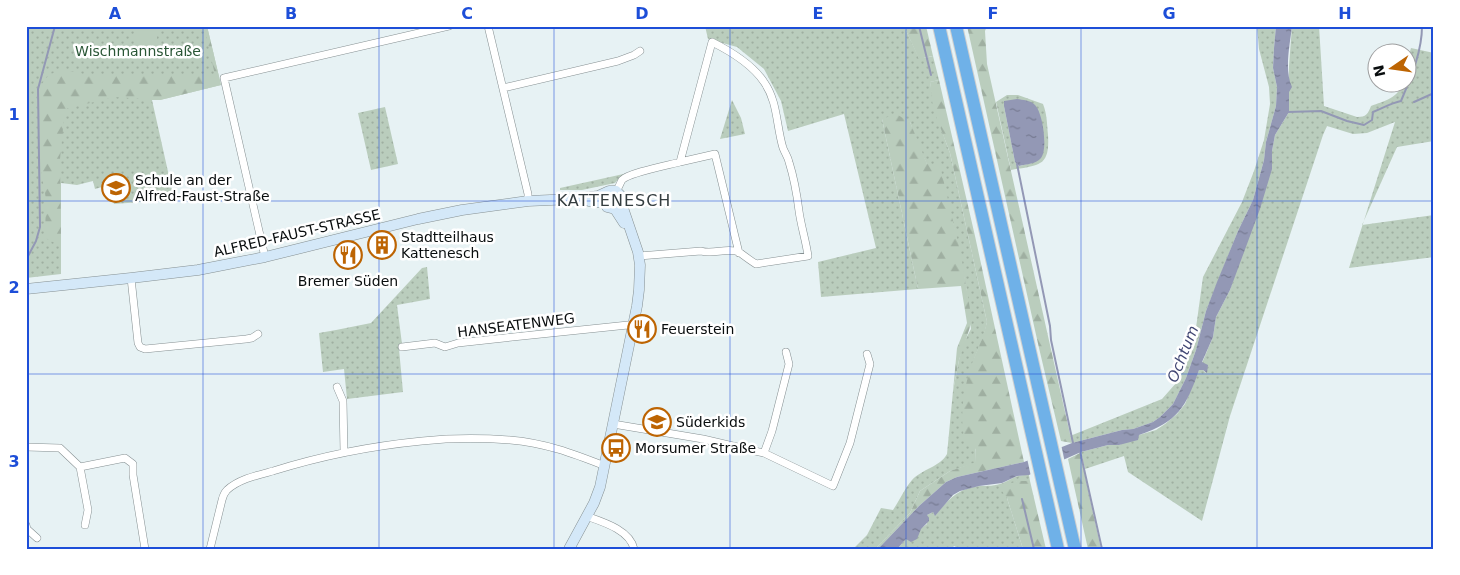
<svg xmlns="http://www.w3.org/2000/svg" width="1460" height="575" viewBox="0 0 1460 575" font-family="'DejaVu Sans',sans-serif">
<defs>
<pattern id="grass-dots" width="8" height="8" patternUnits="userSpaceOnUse" patternTransform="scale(1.25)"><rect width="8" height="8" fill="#bacdbd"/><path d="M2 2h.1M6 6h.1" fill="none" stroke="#9fafa1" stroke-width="1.8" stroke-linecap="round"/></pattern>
<pattern id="forest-firs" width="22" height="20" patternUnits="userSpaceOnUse" patternTransform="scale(1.25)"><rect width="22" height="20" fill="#bacdbd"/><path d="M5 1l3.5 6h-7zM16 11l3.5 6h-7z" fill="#9fafa1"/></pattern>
<pattern id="water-ripples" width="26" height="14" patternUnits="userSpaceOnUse" patternTransform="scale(1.25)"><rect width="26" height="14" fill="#9398b5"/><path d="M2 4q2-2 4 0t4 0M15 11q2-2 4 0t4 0" fill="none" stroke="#767a92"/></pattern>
</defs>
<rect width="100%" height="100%" fill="#e7f2f4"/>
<!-- grass -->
<path fill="url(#grass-dots)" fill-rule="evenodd" d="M26 26H207L221 85 160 100H152L173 194 141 202 114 204 109 185 95 189 93 181 77 185 61 183V274L26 278Z
M705 26H904L919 58H926L933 56 939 80 930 82C934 106 941 130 950 153L987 322 984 335 974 359 976 463 950 471 920 491 910 513 875 549H853L867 535 881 508 893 510C899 501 905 488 912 480 922 469 940 467 947 454L953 391 959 360 963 344 971 329 966 286 953 223 917 142 910 122 882 119 918 289 821 297 818 262 876 248 844 114 788 131 781 101 764 69 737 47 708 39Z
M1257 26H1276L1274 48 1273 68 1277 87 1276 106 1266 142 1264 160 1253 200 1238 231 1206 311 1196 350 1186 378 1173 404 1160 417 1153 422 1133 429 1122 430 1072 443 1070 436 1162 399 1177 382 1185 365 1195 335 1203 277 1242 202 1254 171 1264 140 1270 104 1269 87 1259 49Z
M1292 26H1319L1324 106 1357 117C1366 117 1368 114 1371 106 1384 101 1399 98 1402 83L1408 82V58L1411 48 1434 53V141L1397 147 1362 225 1434 215V257L1349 268 1395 122 1367 133 1353 134 1327 126 1323 135 1230 416 1202 521 1128 472 1124 456 1085 469 1081 452 1108 445H1119L1139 435 1156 430 1165 424 1177 414 1185 404 1199 370H1203L1206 373 1202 363 1213 337 1216 317 1230 290 1272 151 1275 135 1289 112V66Z
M1007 95H1018L1043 104C1047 114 1047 124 1048 135 1050 167 1039 165 1011 170L996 102ZM1004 106 1032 163 1019 166 1015 162Z
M732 100 741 118 745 134 720 139Z
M385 107 398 164 371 170 358 113Z
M628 173V175L620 177 615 183 582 190H560V188Z
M427 267 430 299 397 305 402 344 399 349 403 392 347 399 344 369 323 372 319 333 336 330 371 323 422 268Z
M1029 475 1030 481H1017L1007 498 1023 549H960L954 546 952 549 898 548 906 539 927 524V515L933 512 935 515C950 499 956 489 980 486 987 486 995 486 1003 483 1014 478 1015 475 1029 475Z"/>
<!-- forest -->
<path fill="url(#forest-firs)" d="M204 26H207L221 85 160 100 115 97 65 109 60 159 61 241 55 243 45 238 46 199 41 171 39 103 41 85 48 76 60 69 88 75H215Z
M904 26H926L933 56 919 59Z
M967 26H987L985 31 987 64 1072 443 1061 441 1039 348Z
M939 80 975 236 1024 462 957 477 946 482 919 506 878 549H875L910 513 920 491 950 471 976 462V449L967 445C966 441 964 435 963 431 960 409 966 378 974 358 979 346 984 335 987 322L950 153 933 108 930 82Z
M896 114 910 122 927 164 940 166 961 255 972 321 959 360 953 391 957 348 967 323 961 286 918 289 882 119Z
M1080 453 1101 549H1088L1068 459Z
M1017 481H1030L1046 549H1023L1007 498 1002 491 1004 486Z"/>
<!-- garden -->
<path fill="#bacdbd" d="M136 26H157V49H136Z"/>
<!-- water -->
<path fill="url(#water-ripples)" d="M1276 26H1292C1290 45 1284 70 1292 87L1289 92V112L1275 135 1272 151V169L1260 209 1230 290 1216 317 1213 337 1202 362 1208 365 1207 373 1203 370H1199C1186 407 1178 422 1139 435L1138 440 1119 445H1108L1081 452 1029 475 1017 476 1002 483 979 486 960 491 953 495 935 516 933 512 927 515 929 518V521L921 529 917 539 911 542 906 539 898 548 901 549H878L919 506 946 482 957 477 1024 462 1072 443 1122 430 1133 429 1153 422 1160 417 1173 404 1186 378 1196 350 1206 311 1217 282 1238 231 1253 200 1264 160 1266 142 1276 106 1277 87 1273 68 1274 48Z
M1017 99C1023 100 1030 100 1035 105 1043 113 1048 149 1041 158 1036 164 1027 164 1019 166L1015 162 1004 106V101Z"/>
<!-- pier -->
<path fill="#e7f2f4" d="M1061 444 1065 463 1031 477 1027 458Z"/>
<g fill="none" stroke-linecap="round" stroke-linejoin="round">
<!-- stream -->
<path stroke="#9398b5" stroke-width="2" d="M919 26 931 75
M1414 102 1434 93
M1288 112 1321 111 1347 121 1364 125 1372 120 1373 112C1383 108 1391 103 1401 101 1411 77 1422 52 1422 26
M1017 164 1050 326 1051 340 1073 443
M26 260 36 241 40 227 38 89 55 26
M1080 451 1102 549
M1022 499 1034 549"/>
<defs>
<path id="street" d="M488 26 528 194V201
M503 88 618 61 634 55 640 51
M680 162 715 154 739 253
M616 191C619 188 620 183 622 180 628 173 669 165 680 162L712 42C732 52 752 64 764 82 778 102 776 125 783 148 785 153 788 157 789 162 794 178 797 195 799 211 801 226 806 241 808 256L756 264C751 261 743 255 739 252 727 247 713 255 701 251L639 256
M265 257 224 78 449 26
M131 278 138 343 140 347 145 349 246 339 252 338 258 334
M402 347 435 343 445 347 458 343 504 338 628 325 633 326
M337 387 343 401 344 452
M613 424 703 439 764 453 833 486 850 443 870 364 867 354
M26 447 60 448 80 467 88 510 85 525
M764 453 772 431 789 364 786 352
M80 467 125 458 133 464V475L145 549
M586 516C603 522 630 530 634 549
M26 525 27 529 37 538
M210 549 222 500C223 496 224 493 227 490 239 479 258 475 273 471 321 456 371 446 422 441 451 438 481 438 510 440 545 443 572 453 605 466"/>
<path id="secondary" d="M589 201 605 203 607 207 615 209 624 223
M26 289 131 278 198 270 265 257 418 219 462 210 528 201 573 199 598 196 609 191H616L622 197V205L638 252 640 265 639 290 637 306 600 487 594 503 569 549"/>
<path id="highway" d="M939 26 1058 549
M956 26 1075 549"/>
</defs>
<!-- street casing -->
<use href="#street" stroke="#869092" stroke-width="8"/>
<!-- secondary casing -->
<use href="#secondary" stroke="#869092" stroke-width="11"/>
<!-- highway casing -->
<use href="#highway" stroke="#cecfcf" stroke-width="14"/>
<!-- street -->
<use href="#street" stroke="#fff" stroke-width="7"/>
<!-- secondary -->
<use href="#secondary" stroke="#d4e8f8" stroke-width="10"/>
<!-- highway -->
<use href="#highway" stroke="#6fb1e8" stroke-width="12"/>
</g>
<!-- grid -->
<path fill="none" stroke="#1d4ed8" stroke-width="1" stroke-opacity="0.55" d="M203 26V549M379 26V549M554 26V549M730 26V549M906 26V549M1081 26V549M1257 26V549M26 201H1434M26 374H1434"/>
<!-- icons -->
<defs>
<symbol id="school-ring" viewBox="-11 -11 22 22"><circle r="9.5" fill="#fff" stroke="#bd6402" stroke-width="1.5"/><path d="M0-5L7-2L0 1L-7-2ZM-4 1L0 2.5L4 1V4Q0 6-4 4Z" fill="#bd6402"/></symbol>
<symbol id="building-ring" viewBox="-11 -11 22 22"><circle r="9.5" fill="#fff" stroke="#bd6402" stroke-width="1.5"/><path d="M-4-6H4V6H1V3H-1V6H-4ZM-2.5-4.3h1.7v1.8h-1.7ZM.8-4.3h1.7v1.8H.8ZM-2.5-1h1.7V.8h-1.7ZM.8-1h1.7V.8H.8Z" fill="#bd6402"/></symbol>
<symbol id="restaurant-ring" viewBox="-11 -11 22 22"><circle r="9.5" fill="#fff" stroke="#bd6402" stroke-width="1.5"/><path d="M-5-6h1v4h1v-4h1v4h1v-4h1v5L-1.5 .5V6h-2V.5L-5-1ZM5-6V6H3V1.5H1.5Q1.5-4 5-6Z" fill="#bd6402"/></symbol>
<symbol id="bus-ring" viewBox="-11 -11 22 22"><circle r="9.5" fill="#fff" stroke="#bd6402" stroke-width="1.5"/><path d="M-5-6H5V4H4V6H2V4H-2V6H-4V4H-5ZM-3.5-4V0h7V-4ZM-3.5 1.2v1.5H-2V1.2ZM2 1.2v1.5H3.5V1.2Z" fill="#bd6402"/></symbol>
</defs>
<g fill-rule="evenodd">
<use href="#school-ring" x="100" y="172" width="32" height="32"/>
<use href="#building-ring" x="366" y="229" width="32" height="32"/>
<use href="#restaurant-ring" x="332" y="239" width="32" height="32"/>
<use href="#restaurant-ring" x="626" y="313" width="32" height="32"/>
<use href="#school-ring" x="641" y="406" width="32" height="32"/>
<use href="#bus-ring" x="600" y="432" width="32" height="32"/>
</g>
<g text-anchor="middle" stroke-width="5" stroke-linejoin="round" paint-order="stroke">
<!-- park labels -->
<g font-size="14" fill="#2a5636" stroke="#fff">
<text x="138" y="56">Wischmannstraße</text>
</g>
<!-- poi labels -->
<g font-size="14" fill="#090d0e" stroke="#fff" text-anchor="start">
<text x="135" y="185">Schule an der<tspan x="135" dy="16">Alfred-Faust-Straße</tspan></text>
<text x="401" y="242">Stadtteilhaus<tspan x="401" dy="16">Kattenesch</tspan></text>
<text x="348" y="286" text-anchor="middle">Bremer Süden</text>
<text x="661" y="334">Feuerstein</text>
<text x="676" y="427">Süderkids</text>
<text x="635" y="453">Morsumer Straße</text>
</g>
<!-- street labels -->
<g font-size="14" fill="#090d0e" stroke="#fff">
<text transform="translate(297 233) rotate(-13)" y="5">ALFRED-FAUST-STRASSE</text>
<text transform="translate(516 325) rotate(-7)" y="5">HANSEATENWEG</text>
</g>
<!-- water labels -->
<g font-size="15" font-style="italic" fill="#424874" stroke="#fff">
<text transform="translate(1183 354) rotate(-68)" y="5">Ochtum</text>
</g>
<!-- quarter labels -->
<g font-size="16" letter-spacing="1" fill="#343d3f" stroke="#fff">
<text x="614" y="206">KATTENESCH</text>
</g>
</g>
<!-- border -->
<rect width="1460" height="575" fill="none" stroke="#ffffff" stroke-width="55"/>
<!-- north arrow -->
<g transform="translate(1392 68) rotate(257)"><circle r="24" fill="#ffffff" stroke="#9d9e9f"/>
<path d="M0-4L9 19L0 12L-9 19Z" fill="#bd6402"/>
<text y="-8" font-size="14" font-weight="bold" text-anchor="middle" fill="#090d0e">N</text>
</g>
<rect x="28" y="28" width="1404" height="520" fill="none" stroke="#1d4ed8" stroke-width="2"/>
<g font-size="16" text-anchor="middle" font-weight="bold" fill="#1d4ed8">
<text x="115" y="19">A</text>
<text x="291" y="19">B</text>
<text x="467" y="19">C</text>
<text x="642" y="19">D</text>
<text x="818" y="19">E</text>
<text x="993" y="19">F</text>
<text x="1169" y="19">G</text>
<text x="1345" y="19">H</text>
<text x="14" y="120">1</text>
<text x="14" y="293">2</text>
<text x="14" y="467">3</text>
</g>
</svg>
